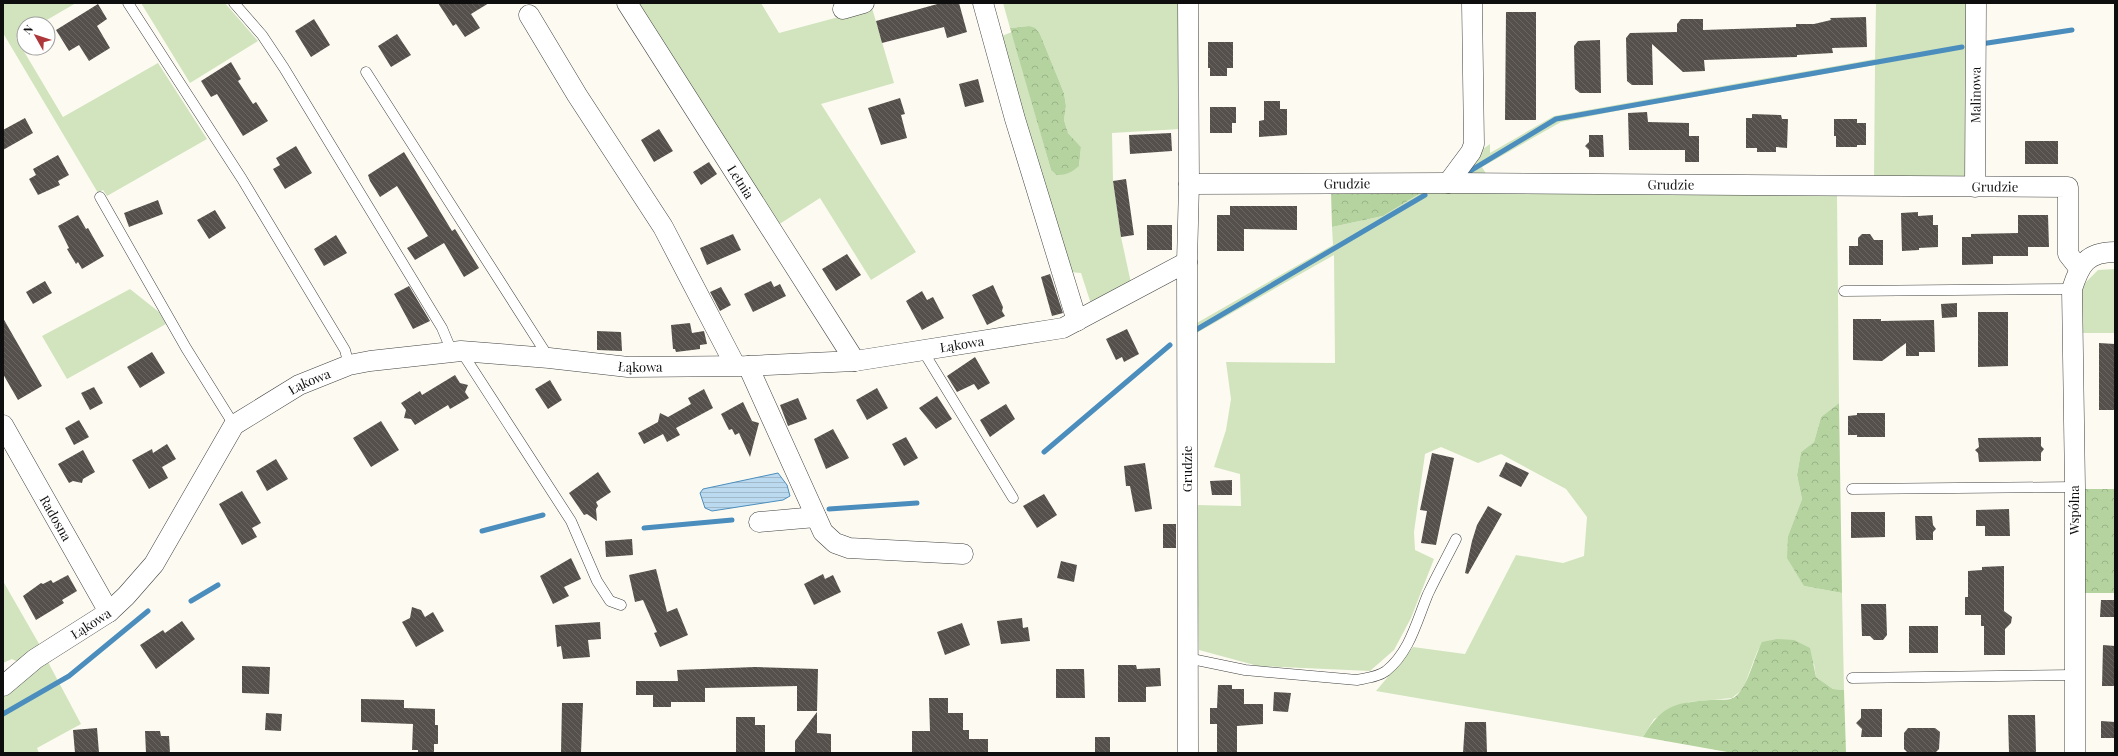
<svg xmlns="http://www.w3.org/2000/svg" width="2118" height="756" viewBox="0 0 2118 756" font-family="'Playfair Display',serif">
<defs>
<pattern id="forest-crowns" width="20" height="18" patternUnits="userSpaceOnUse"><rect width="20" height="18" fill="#b5d39f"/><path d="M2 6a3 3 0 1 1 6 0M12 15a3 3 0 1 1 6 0" fill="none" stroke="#9ab488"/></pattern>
<pattern id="water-rules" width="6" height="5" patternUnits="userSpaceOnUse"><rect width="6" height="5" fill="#bbdaef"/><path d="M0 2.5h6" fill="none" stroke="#a0bacc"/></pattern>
<pattern id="building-back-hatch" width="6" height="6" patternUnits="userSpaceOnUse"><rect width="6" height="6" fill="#55504c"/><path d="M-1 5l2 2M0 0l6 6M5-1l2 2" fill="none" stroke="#696561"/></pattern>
</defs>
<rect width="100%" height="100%" fill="#fdfbf1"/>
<!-- grass -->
<path fill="#d1e4be" d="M3 3H76L40 24H24V33L16 38 63 117 158 63 207 139 107 196 103 190 98 193 3 33Z
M141 3H225L258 41 190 83Z
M637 3H761L779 33 872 8 894 83 821 104 916 252 871 280 820 198 778 225Z
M1003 3H1180V129L1112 133 1113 181 1121 237 1131 283 1092 307 1081 273 1069 272 999 37 1012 32 1051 170 1079 166 1081 147 1068 133 1064 120 1066 106 1064 93 1040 34 1029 26 1010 28Z
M1876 3H1968V180L1874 179 1875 65 1636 107 1561 122 1482 167 1488 177 1463 179 1476 154 1490 144V153L1554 116 1875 59Z
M1424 191 1600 194H1837L1839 403 1821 417 1814 442 1801 452 1797 475 1802 499 1788 536 1804 586 1842 593 1844 690 1833 689 1816 677 1814 664 1762 643 1757 652 1743 689 1732 698 1689 702 1654 719 1643 737 1376 691 1413 647 1465 654 1516 555 1563 563 1584 556 1587 517 1566 489 1501 454 1478 463 1441 447 1425 454 1414 532 1415 550 1434 559 1411 618 1394 650 1370 671 1258 666 1199 650 1196 505 1241 506 1240 474 1214 467 1226 430 1231 399 1226 362 1335 363 1334 255 1193 335 1195 324 1333 245 1332 227 1383 216Z
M2115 269V333H2081L2080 297 2084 284 2098 270Z
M130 289 159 312 166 324 67 379 42 336Z
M3 581 42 649 18 662 12 659 3 663Z
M48 662 81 724 37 748 39 753 3 752V694Z"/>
<!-- forest -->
<path fill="url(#forest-crowns)" d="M1029 26 1035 28 1040 34 1064 93 1066 106 1064 120 1068 133 1081 147 1079 166C1072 172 1067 175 1057 175L1051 170 1010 28Z
M1424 191 1383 216 1332 227 1331 192Z
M1839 403 1842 593 1804 586 1787 558 1788 536 1802 499 1797 475 1801 452 1814 442 1821 417Z
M2081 489H2115V593H2083Z
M1777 639 1794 640 1810 648 1816 677 1833 689 1844 690 1846 753H1733L1643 737C1663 704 1675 703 1711 700 1717 699 1727 701 1733 698 1747 691 1754 657 1762 642Z"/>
<!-- water -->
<path fill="url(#water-rules)" stroke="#4b8dbd" d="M778 473 787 485 790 496 783 500 712 511 705 508 700 493 703 489Z"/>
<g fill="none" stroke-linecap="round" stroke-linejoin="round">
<!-- stream -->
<path stroke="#4b8dbd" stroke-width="5" d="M1981 44 2072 30
M1470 171 1556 119 1962 47
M1194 331 1425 195
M1044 452 1170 345
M829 509 917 503
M644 528 732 520
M482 531 543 515
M191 601 218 585
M3 714 69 676 148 611"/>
</g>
<!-- building -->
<path fill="url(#building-back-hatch)" d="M438 3H489L471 14 480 28 465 37 456 24 453 26Z
M941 3H959L967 32 947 38 944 27 882 43 876 21Z
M98 4 107 19 97 26 110 48 89 61 79 45 69 51 56 30Z
M1506 12H1536V120H1505Z
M1866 17 1867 47 1832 48 1833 53 1797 55V57L1704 60 1705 71 1683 72 1652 44 1653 85H1632L1627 81 1626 38 1630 33 1677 32V24L1681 19H1703V30L1796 27V24H1814L1831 20 1830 18Z
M314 19 330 45 311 57 295 31Z
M397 34 411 55 391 67 378 46Z
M1600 40 1601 93H1580L1575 89 1574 46 1578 41Z
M1208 42H1233V68H1227V76H1210V68H1208Z
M231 62 241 79 238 81 253 104 256 102 268 121 243 136 217 94 211 97 201 81Z
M978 79 984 102 965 107 959 84Z
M900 98 905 114 901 115 907 138 881 145 868 108Z
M1264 101H1280V109H1287V135L1259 137V121L1264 120Z
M1210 107H1236V123H1232V133H1210Z
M1647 112 1648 122 1689 123V136H1699V162H1685V150H1629L1628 113Z
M1752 114 1781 115 1782 119H1788L1787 148 1776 147V152H1757V148H1746V118H1752Z
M25 118 33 133 3 150V130Z
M1834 119H1857V123H1866V145H1857V147H1836V136H1834Z
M659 129 673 151 654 162 641 140Z
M1171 133 1172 151 1130 154 1129 135Z
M1589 135H1603L1604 157H1589V150L1585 146 1589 142Z
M2025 141H2058V164H2025Z
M296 146 312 173 285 189 273 169 280 165 276 158Z
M404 152 452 231 455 229 479 268 464 277 444 243 415 260 407 248 428 236 397 186 380 197 370 181 368 175Z
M58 155 69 175 58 181 60 185 38 195 29 179 36 175 33 169Z
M709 162 717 174 701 185 693 172Z
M1126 179 1134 235 1121 237 1113 181Z
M158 200 163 214 129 227 124 213Z
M1230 206H1297V230L1244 229V251H1217V215H1230Z
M215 210 226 228 209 239 197 220Z
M1918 212V216L1933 215V225H1938V247L1919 248V250L1902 251 1901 213Z
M78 215 86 229 88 228 104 256 82 269 78 262 76 264 67 249 69 248 58 226Z
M2018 215H2048L2049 247H2028V256H1993V264L1962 265V237H1971V234L2018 233Z
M1147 225H1172V250H1147Z
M733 234 741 250 707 265 700 248Z
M1862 234H1870L1874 240H1883V265H1849V246H1858V238Z
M336 235 347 253 324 266 314 249Z
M847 254 861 275 836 291 822 269Z
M1050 274 1063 313 1052 316 1041 277Z
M45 281 52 293 33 304 26 292Z
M771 281 774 287 780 284 786 296 753 312 744 294Z
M993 285 1003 307 1002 311 1005 316 987 325 972 295Z
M409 286 430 321 413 329 394 294Z
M721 287 731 305 720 311 710 292Z
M922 291 927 300 933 297 944 318 922 330 906 301Z
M1957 303V317L1942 318 1941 304Z
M1978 312H2008V366L1978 367Z
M3 318 42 386 18 400 3 374Z
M1853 319H1881V321L1934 320 1935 352H1919V356H1906V343L1882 361 1853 360Z
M690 323 692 333 704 331 707 344 700 345V349L676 352 675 349H673L671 325Z
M1127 329 1139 354 1124 362 1122 357 1116 360 1106 339Z
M597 331 621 332 622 351 597 350Z
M2099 343 2115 344V410H2099Z
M152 352 165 373 140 388 127 367Z
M975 357 990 383 978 390 974 384 957 392 947 376Z
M455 375 460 383 468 385 465 392 469 398 450 409 448 405 415 425 411 419 404 418 406 410 401 403 420 391 422 395Z
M550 380 562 400 548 409 535 389Z
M94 387 103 403 90 410 81 393Z
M877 388 888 408 867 420 856 400Z
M704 389 713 408 676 428 680 435 667 442 663 434 644 444 638 433 658 422 660 413 668 417 691 404 688 398Z
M937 396 952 419 936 429 919 408Z
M798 398 807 419 788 426 780 405Z
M743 402 752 421 759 423 750 457 739 433 735 435 732 429 729 430 721 414Z
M1006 404 1015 419 990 437 980 420Z
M1857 413H1885V437H1857V435H1848V416L1857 415Z
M79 420 89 437 74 445 65 428Z
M381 421 399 450 371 467 353 438Z
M833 429 849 458 826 469 814 439Z
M906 437 918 458 904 466 892 444Z
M2041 437V446L2044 449 2041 453V461L1979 462 1978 453 1975 450 1979 447 1978 438Z
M167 444 176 459 162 467 168 478 149 489 132 460 152 449 153 453Z
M83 450 95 472 83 479 82 483 73 481 69 483 58 464Z
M1432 453 1454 458 1436 545 1421 543 1427 511 1420 510Z
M276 459 288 479 267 491 256 471Z
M1506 462 1529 473 1521 487 1499 476Z
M1145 463 1152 509 1135 512 1130 486H1126L1124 466Z
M598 472 611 492 596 502 598 506 596 509 597 521 587 514 584 515 569 493Z
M1232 480V495H1212L1210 481Z
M242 491 261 523 252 528 257 537 242 545 219 504Z
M1044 494 1057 515 1037 528 1023 506Z
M1488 506 1502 514 1468 574 1465 573 1472 541 1477 525Z
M2009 509 2010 536H1985V526H1976V510Z
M1851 512H1885V537L1851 538Z
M1915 516H1932L1933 525 1936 529 1933 532V540H1916Z
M1163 524H1176V548H1163Z
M632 539 633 555 606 557 605 541Z
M571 558 581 579 564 587 569 596 553 604 540 576Z
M1061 561 1077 565 1074 582 1057 578Z
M2004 566V611L2012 617 2011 623 2005 629V655H1984V626H1981V615H1965V597H1968V571L1982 570V567Z
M656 569 667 612 677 608 688 635 660 647 654 633 657 632 643 600 635 602 629 575Z
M823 574 825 579 833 575 841 592 814 605 804 584Z
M68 575 77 591 62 600 64 603 36 620 23 596 41 583 43 584 51 580 53 583Z
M2101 600H2115V617H2100Z
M1861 604H1886L1887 635 1883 640H1874L1870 636H1862Z
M412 607 421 610 425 617 433 612 444 631 416 647 402 622 410 618Z
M1022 618 1023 628 1028 627 1030 641 1001 644 997 621Z
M182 621 195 639 156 669 140 645 163 630 165 633Z
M600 622 601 639 588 640 590 657 563 659 561 646 557 647 555 625Z
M962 623 970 645 945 655 937 632Z
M1909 626H1938V653H1909Z
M2103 645 2115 646V686H2102Z
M1118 665H1136L1137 669 1160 668 1161 686 1146 687V702H1118Z
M242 666 270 667 269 694 242 693Z
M755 667 818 669 817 711H797V686L705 688V702H671V707H653V695H636V681H678L677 670Z
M1056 669H1084L1085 698H1056Z
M1218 685H1232V689H1244V704H1263V724L1237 726V753H1217V724H1210V708H1217Z
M1274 692 1291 693 1288 712 1273 711Z
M929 698H948V713H963V730H969V739H988V753L912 752V731H930Z
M361 699 404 700V708L435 709V725H438V744H434V753H418V750H412L413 724 361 722Z
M562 703H583L581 753H561Z
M1861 709H1882V737H1861L1862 729 1856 723 1861 718Z
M817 712V733L831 734V753H795V741Z
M266 713 282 714 281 731 265 730Z
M2008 715H2035L2036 753H2009Z
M736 717H755V725H765V753H736Z
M2101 721 2115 722V738H2101Z
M1465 722H1486L1487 753H1463Z
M97 728 99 753H75L73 730Z
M1908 728H1935L1940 732 1939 749 1935 753H1908L1904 749V733Z
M145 731H160L161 736H169L170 753H146Z
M1095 737H1110V753H1095Z"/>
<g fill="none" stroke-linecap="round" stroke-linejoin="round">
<defs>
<path id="lane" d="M128 3 242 179 345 350 349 365
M234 3 262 35 284 68 442 328 452 352
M366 72 549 358
M100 197 186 348 234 425
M1844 291 2072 289
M461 351 571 521 597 581 610 601 621 605
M923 351 1013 498
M1852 489 2075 487
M1187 658 1245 670 1357 680C1367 678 1378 677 1386 671 1410 652 1417 620 1428 594 1437 575 1447 557 1456 539
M1852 678 2074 675"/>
<g id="street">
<path id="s1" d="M627 3 855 361"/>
<path d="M983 3 1015 119 1077 321"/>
<path d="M1188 3 1189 184"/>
<path d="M843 9 864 3"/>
<path d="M529 15 577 95 663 227 735 365"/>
<path d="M1448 183 1471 152 1474 144 1472 3"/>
<path id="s2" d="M1975 187 1976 3"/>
<path d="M748 366 823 532 835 543 849 548 963 554"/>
<path id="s3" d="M3 425 109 612"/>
<path d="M759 522 816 517"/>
<path id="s4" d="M3 686 35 659 109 612 126 596 154 564 234 425 299 385 349 365 370 361 461 351 549 358 628 367 748 366 855 361 1063 328 1187 262"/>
<path id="s5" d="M1188 753 1187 262 1189 184 1448 183 2068 187V254L2079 268"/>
<path d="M2075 753V487L2072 289C2080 264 2087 252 2115 252"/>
</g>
</defs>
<!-- lane casing -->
<use href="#lane" stroke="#414141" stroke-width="11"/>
<!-- street casing -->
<use href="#street" stroke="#414141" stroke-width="21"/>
<!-- lane -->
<use href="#lane" stroke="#fff" stroke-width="10"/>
<!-- street -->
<use href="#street" stroke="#fff" stroke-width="20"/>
</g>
<g text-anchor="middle" stroke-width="4" stroke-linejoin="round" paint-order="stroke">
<!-- street labels -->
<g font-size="13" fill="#0e0e0e" stroke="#fff">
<text dy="5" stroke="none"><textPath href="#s2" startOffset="92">Malinowa</textPath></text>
<text dy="5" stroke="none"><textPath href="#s1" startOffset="212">Letnia</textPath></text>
<text dy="5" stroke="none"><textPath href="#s5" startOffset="727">Grudzie</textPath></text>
<text dy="5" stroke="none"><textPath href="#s5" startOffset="1051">Grudzie</textPath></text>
<text dy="5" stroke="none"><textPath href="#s5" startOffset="1375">Grudzie</textPath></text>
<text dy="5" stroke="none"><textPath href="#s4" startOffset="1102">Łąkowa</textPath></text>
<text dy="5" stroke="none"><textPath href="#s4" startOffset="779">Łąkowa</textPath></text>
<text dy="5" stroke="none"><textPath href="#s4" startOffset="443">Łąkowa</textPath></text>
<text transform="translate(1187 469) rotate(-90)" y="5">Grudzie</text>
<text transform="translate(2074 510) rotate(-90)" y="5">Wspólna</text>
<text dy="5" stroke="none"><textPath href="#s3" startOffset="107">Radosna</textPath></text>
<text dy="5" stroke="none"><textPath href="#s4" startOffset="108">Łąkowa</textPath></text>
</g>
</g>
<!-- border -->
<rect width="2118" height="756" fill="none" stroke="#0e0e0e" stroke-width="8"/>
<!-- north arrow -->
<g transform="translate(36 36) rotate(309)"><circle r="19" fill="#ffffff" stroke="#9f9f9f"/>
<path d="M0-3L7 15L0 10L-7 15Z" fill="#ad373a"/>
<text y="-6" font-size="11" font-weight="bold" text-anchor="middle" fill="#0e0e0e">N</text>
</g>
</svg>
